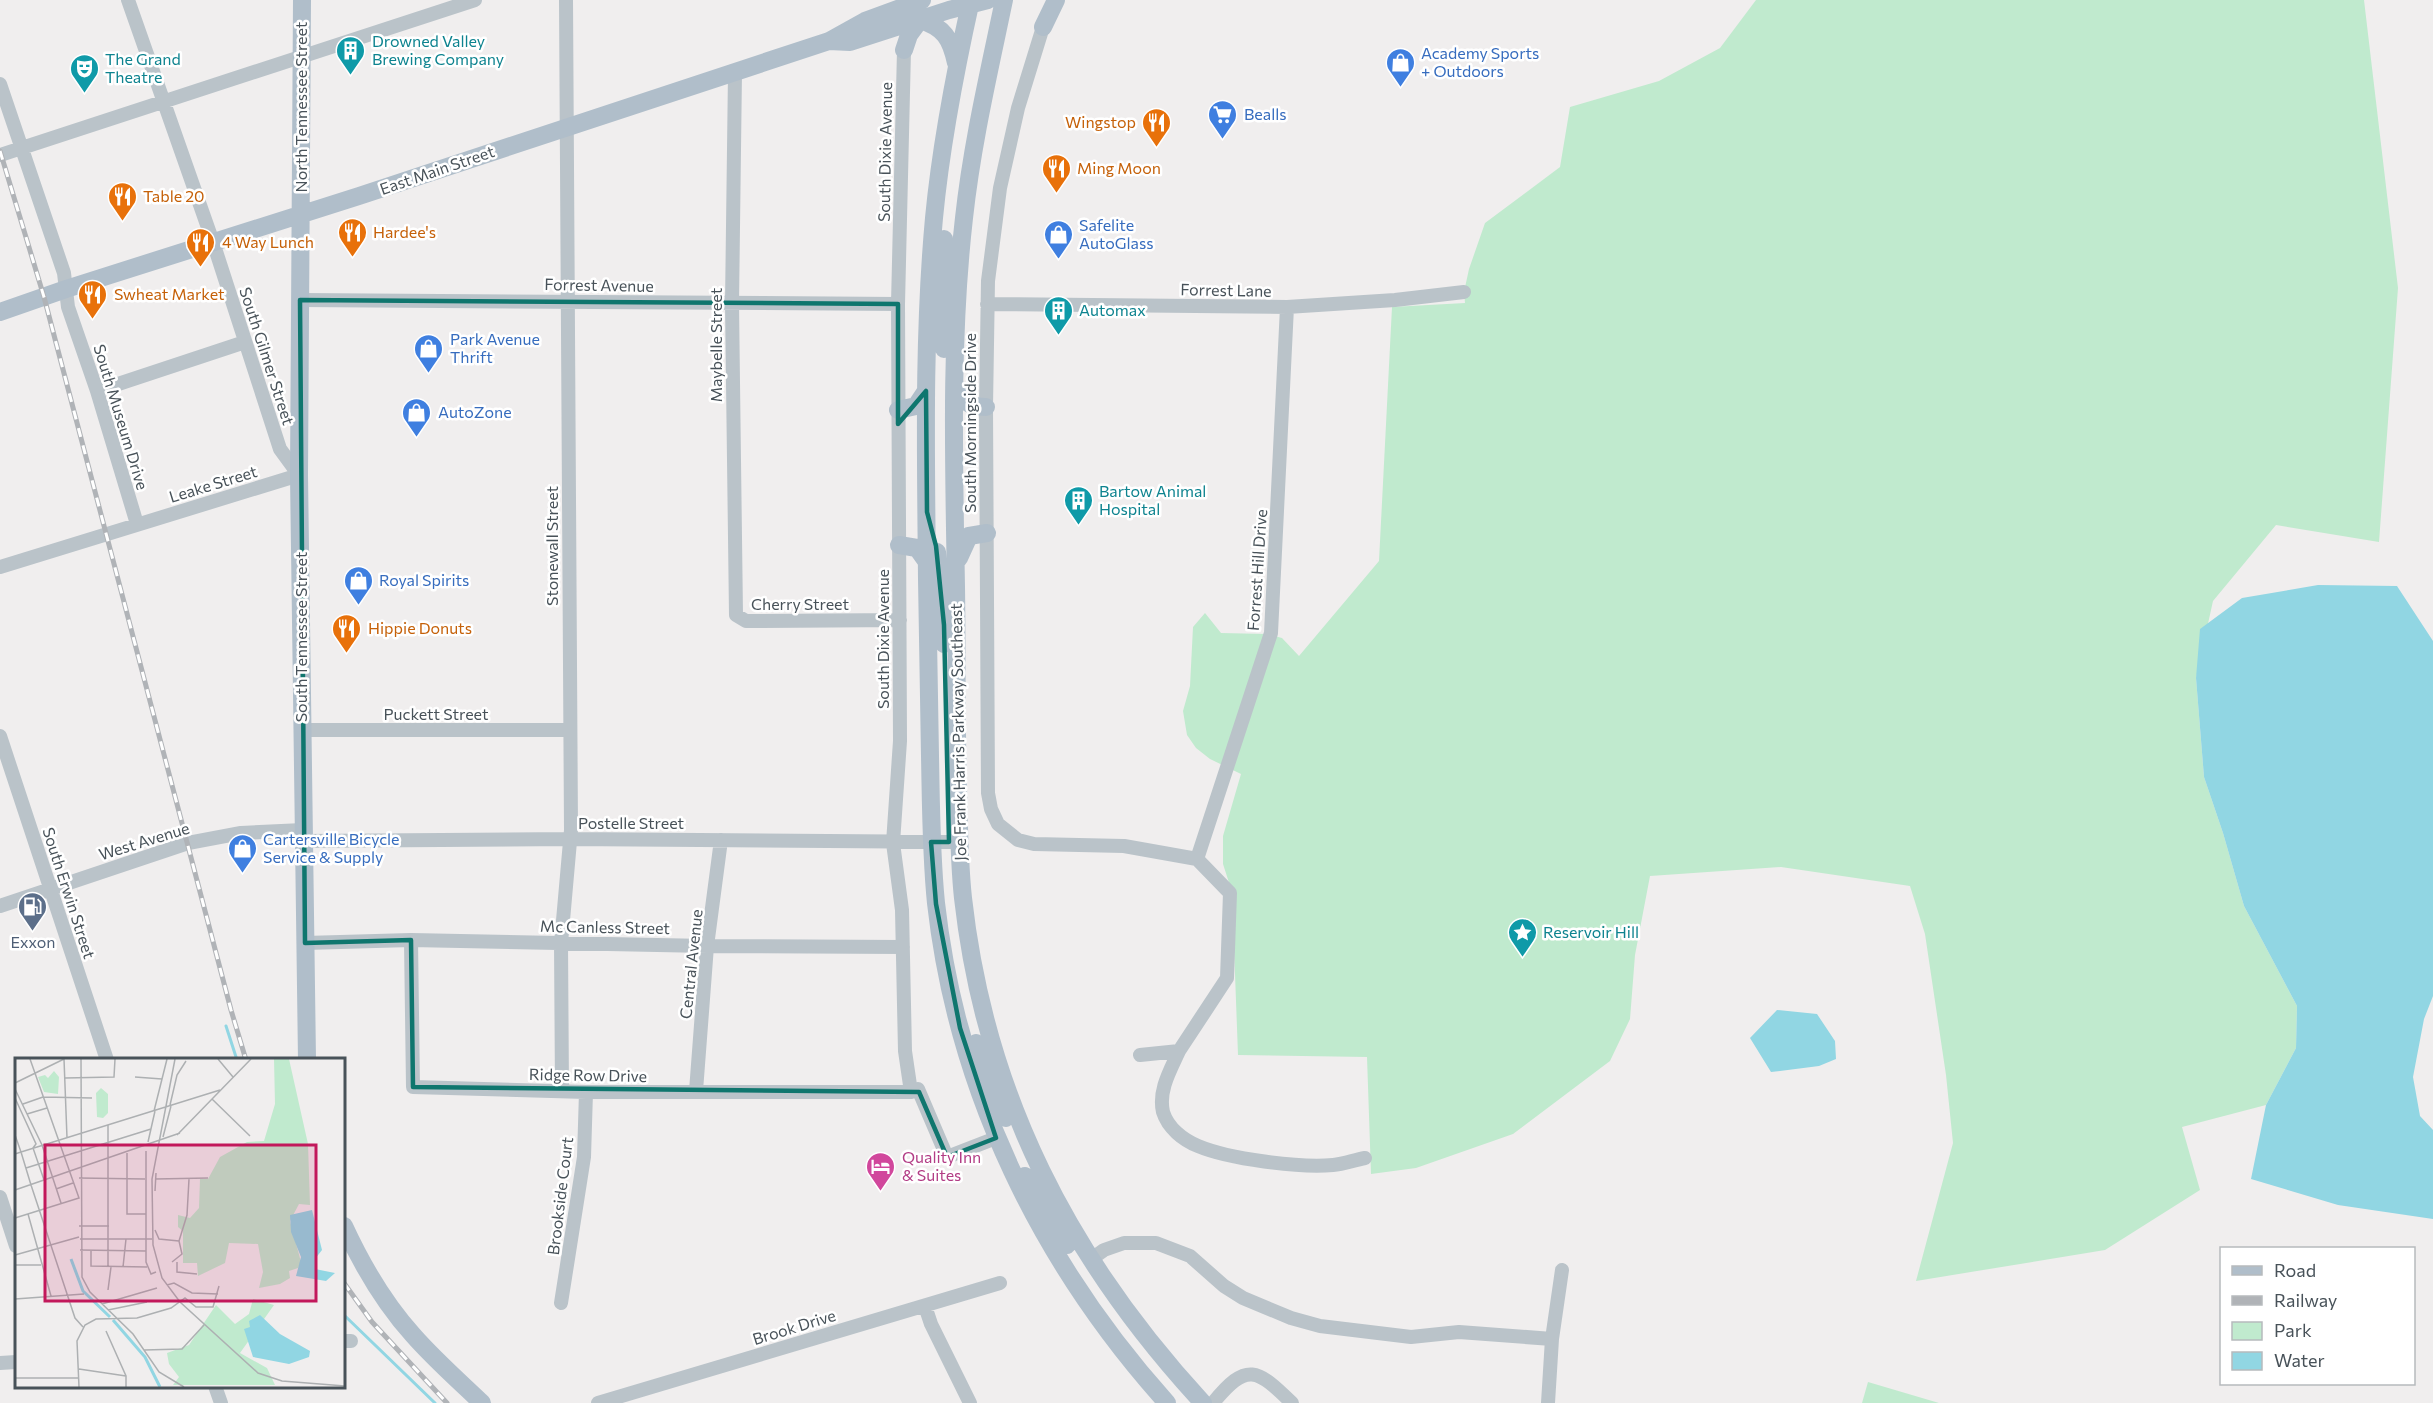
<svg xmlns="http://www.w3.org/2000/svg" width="2433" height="1403" viewBox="0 0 2433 1403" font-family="Commissioner,sans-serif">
<rect width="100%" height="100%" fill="#f0eeee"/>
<!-- green -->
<path fill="#c0eace" d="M1756 0H2364L2398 288 2379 542 2276 525 2213 601 2196 678 2204 777 2223 833 2244 906 2297 1006 2296 1048 2266 1105 2182 1127 2200 1190 2105 1250 1916 1281 1953 1143 1946 1075 1925 934 1910 886 1781 867 1650 876 1635 955 1630 1019 1610 1061 1513 1134 1416 1168 1371 1174 1367 1057 1238 1055 1232 892 1223 864V836L1241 774 1210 759 1196 748 1187 735 1183 711 1190 686 1193 627 1205 613 1221 633 1267 634 1282 638 1299 656 1379 561 1392 307 1465 303 1464 292 1469 269 1485 223 1560 167 1570 107 1659 81 1720 48Z
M1868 1382 1939 1403H1862Z"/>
<!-- water -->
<path fill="#91d6e3" d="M2318 585 2397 586 2433 641V996L2424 1019 2413 1077 2420 1116 2433 1130V1219L2338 1205 2251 1179 2266 1105 2296 1048 2297 1006 2244 906 2223 833 2204 777 2196 678 2200 629 2242 598Z
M1777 1010 1817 1014 1835 1041 1836 1059 1819 1066 1771 1072 1750 1038Z"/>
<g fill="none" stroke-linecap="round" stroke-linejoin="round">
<!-- stream -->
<path stroke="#91d6e3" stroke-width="3" d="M226 1026 237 1060
M344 1315 435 1403"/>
<!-- minor -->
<path stroke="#bac3c9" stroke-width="14" d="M1043 27 1018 108 1000 188 988 281 986 407 988 793 991 809 998 824 1018 840 1034 844 1124 846 1197 859 1230 893 1227 978 1179 1051 1140 1055
M904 50 898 304 900 741 893 843 902 910 905 1051 911 1092 918 1089 947 1157 996 1138
M735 72 732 304 736 615 746 621 900 620
M0 84 64 273 68 307 97 391 137 524
M0 155 475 0
M300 300 898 304
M987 304 1287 307 1395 300 1464 292
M97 391 245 342
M0 567 299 475 280 449 213 242 128 0
M302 730H570
M0 736 107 1060
M303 841 570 839 959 842
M1197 859 1271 633 1287 307
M0 906 188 843 241 833 303 830
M411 940 413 1087 586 1092H911
M305 943 411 940 707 946 903 947
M1179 1051C1171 1069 1158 1090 1163 1112 1168 1128 1183 1140 1198 1146 1229 1159 1299 1168 1333 1165 1344 1164 1354 1160 1365 1158
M562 1091 561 943 571 830 566 0
M696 1091 707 946 721 840
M0 1197 16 1246
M1090 1260 1104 1250 1124 1243H1156L1190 1256 1224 1286 1243 1298 1291 1318 1320 1326 1411 1337 1459 1332 1552 1339
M561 1303 584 1157 586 1092
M925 1306 931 1324 970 1403
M344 1341H351
M0 1363 16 1362
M215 1386 221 1403
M598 1403 1000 1283
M1213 1403C1247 1361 1257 1369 1292 1403
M1548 1403 1552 1339 1562 1270"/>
<!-- major -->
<path stroke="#b0beca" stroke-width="18" d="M302 0 299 475 307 1060
M971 0C955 72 941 144 934 218 923 338 926 459 927 579 928 638 929 697 930 756 931 805 931 854 936 903 957 1091 1041 1263 1167 1403
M1004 0C989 72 972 144 964 218 950 341 954 464 956 587 957 654 956 721 958 787 959 824 959 861 963 898 985 1095 1069 1258 1203 1403
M920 20C944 27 951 39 956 63
M1043 27 1056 0
M829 41 850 42 949 10 988 0
M904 50 909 35 920 20
M0 312 66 289 359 196 829 41 865 21 922 0
M944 349V239
M955 385C961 401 969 407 986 407
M898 410 916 406 926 391
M899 545 917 548 927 562
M937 552 944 644
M959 558 969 536 987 533
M976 1043 1006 1118
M1025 1176 1067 1245
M344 1226C362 1265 384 1303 413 1335 434 1359 459 1381 482 1403"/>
<defs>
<path id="rail" d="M0 151 44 297 231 1010 246 1060
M344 1283 372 1322 447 1403"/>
</defs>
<!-- rail casing -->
<use href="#rail" stroke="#b0b3b7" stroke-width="5"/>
<!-- rail -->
<use href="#rail" stroke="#fff" stroke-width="3" stroke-dasharray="9" stroke-linecap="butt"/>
</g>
<!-- marked area -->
<path fill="none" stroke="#0f766e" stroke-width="4.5" stroke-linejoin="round" d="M300 300 898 304V424L926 391 927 512 936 546 944 625 949 842H931L936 904 960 1028 996 1138 947 1157 919 1092 413 1087 411 940 305 943Z"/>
<!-- icons -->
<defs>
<symbol id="building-pin" viewBox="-11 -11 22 30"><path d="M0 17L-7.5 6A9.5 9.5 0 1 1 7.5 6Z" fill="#0f9aa8" stroke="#fff"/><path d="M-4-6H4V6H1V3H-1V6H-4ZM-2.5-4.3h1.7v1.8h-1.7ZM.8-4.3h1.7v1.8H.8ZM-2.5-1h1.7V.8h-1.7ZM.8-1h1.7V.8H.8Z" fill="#fff"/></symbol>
<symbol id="shop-pin" viewBox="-11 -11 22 30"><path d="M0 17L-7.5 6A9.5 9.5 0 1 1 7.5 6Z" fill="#3f7fe0" stroke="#fff"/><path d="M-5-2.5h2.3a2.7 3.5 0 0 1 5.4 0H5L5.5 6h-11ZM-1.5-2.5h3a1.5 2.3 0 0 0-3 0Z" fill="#fff"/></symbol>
<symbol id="theatre-pin" viewBox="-11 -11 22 30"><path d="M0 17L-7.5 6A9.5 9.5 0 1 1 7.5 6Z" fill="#0f9aa8" stroke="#fff"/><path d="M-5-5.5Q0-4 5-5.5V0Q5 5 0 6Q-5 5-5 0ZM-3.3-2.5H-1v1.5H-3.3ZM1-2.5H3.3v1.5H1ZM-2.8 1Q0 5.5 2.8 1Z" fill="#fff"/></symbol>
<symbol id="supermarket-pin" viewBox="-11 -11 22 30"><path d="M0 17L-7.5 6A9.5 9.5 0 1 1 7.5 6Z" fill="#3f7fe0" stroke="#fff"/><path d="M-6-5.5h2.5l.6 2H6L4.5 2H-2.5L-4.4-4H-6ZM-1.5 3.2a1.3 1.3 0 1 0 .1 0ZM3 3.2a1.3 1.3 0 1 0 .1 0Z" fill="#fff"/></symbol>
<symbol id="restaurant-pin" viewBox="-11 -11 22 30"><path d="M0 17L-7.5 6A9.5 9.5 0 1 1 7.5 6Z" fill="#e8710a" stroke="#fff"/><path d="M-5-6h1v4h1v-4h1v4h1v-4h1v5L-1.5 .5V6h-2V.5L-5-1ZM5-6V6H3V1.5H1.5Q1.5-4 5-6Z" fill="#fff"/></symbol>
<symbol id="fuel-pin" viewBox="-11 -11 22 30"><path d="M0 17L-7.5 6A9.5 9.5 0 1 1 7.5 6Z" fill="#5c6f8a" stroke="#fff"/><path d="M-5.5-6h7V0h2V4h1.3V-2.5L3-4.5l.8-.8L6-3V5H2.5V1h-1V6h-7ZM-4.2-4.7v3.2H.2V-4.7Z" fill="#fff"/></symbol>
<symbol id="sight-pin" viewBox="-11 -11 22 30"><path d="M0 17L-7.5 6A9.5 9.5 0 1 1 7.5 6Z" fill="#0f9aa8" stroke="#fff"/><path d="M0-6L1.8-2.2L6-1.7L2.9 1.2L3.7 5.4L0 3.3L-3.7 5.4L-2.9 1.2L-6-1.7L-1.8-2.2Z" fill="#fff"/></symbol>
<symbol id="hotel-pin" viewBox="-11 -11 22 30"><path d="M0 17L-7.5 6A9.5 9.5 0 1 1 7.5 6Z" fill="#d1479c" stroke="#fff"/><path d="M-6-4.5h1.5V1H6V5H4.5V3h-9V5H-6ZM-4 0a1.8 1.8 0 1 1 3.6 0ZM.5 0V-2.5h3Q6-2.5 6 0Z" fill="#fff"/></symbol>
</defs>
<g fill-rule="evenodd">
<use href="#building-pin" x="334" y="34" width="33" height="45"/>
<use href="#shop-pin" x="1384" y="46" width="33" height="45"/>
<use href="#theatre-pin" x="68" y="52" width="33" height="45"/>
<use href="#supermarket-pin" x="1206" y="98" width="33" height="45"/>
<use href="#restaurant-pin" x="1140" y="106" width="33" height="45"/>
<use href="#restaurant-pin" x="1040" y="152" width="33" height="45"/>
<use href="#restaurant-pin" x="106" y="180" width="33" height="45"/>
<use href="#restaurant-pin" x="336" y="216" width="33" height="45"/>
<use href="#shop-pin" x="1042" y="218" width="33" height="45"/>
<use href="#restaurant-pin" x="184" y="226" width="33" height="45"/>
<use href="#restaurant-pin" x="76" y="278" width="33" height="45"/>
<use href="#building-pin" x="1042" y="294" width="33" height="45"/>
<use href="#shop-pin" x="412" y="332" width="33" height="45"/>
<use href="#shop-pin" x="400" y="396" width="33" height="45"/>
<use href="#building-pin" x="1062" y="484" width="33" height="45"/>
<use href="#shop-pin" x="342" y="564" width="33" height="45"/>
<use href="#restaurant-pin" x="330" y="612" width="33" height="45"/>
<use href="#shop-pin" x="226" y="832" width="33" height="45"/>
<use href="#fuel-pin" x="16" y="890" width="33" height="45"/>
<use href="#sight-pin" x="1506" y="916" width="33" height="45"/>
<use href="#hotel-pin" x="864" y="1150" width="33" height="45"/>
</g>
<g text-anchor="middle" stroke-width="5" stroke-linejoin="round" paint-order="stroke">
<!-- culture labels -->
<g font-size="16" fill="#0d838f" stroke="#fff" text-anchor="start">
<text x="372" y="47">Drowned Valley<tspan x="372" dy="18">Brewing Company</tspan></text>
<text x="105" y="65">The Grand<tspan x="105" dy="18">Theatre</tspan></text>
<text x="1079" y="316">Automax</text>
<text x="1099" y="497">Bartow Animal<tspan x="1099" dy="18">Hospital</tspan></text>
<text x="1543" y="938">Reservoir Hill</text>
</g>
<!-- shop labels -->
<g font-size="16" fill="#366cbe" stroke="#fff" text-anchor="start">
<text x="1421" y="59">Academy Sports<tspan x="1421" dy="18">+ Outdoors</tspan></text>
<text x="1244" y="120">Bealls</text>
<text x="1079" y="231">Safelite<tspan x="1079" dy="18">AutoGlass</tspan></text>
<text x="450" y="345">Park Avenue<tspan x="450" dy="18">Thrift</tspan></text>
<text x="438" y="418">AutoZone</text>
<text x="379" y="586">Royal Spirits</text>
<text x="263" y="845">Cartersville Bicycle<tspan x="263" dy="18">Service &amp; Supply</tspan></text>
</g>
<!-- street labels -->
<g font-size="16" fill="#485259" stroke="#fff">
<text transform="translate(301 107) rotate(-90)" y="6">North Tennessee Street</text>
<text transform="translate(885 152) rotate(-89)" y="6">South Dixie Avenue</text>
<text transform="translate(437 170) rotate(-19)" y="6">East Main Street</text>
<text transform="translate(599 285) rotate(1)" y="6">Forrest Avenue</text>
<text transform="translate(1226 290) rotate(1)" y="6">Forrest Lane</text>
<text transform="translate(716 345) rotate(-90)" y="6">Maybelle Street</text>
<text transform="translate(267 356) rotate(72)" y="6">South Gilmer Street</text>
<text transform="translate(121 417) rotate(73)" y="6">South Museum Drive</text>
<text transform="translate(970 423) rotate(-90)" y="6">South Morningside Drive</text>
<text transform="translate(213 484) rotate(-17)" y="6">Leake Street</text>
<text transform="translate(552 546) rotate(-90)" y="6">Stonewall Street</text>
<text transform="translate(1257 570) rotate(-86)" y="6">Forrest Hill Drive</text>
<text x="800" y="610">Cherry Street</text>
<text transform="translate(301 637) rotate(-90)" y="6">South Tennessee Street</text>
<text transform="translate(883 639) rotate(-90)" y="6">South Dixie Avenue</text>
<text x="436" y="720">Puckett Street</text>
<text transform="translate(958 732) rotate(-91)" y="6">Joe Frank Harris Parkway Southeast</text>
<text x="631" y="829">Postelle Street</text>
<text transform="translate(144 841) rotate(-17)" y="6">West Avenue</text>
<text transform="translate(69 893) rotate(72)" y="6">South Erwin Street</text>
<text transform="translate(605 927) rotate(1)" y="6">Mc Canless Street</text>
<text transform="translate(691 964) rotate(-84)" y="6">Central Avenue</text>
<text transform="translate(588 1075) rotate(1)" y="6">Ridge Row Drive</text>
<text transform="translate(560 1196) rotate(-83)" y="6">Brookside Court</text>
<text transform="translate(794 1327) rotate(-17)" y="6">Brook Drive</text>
</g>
<!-- food labels -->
<g font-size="16" fill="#c56008" stroke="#fff" text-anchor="start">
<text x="1136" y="128" text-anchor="end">Wingstop</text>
<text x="1077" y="174">Ming Moon</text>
<text x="143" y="202">Table 20</text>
<text x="373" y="238">Hardee's</text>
<text x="222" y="248">4 Way Lunch</text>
<text x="114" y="300">Swheat Market</text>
<text x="368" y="634">Hippie Donuts</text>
</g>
<!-- service labels -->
<g font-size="16" fill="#4e5e75" stroke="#fff">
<text x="33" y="948">Exxon</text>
</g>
<!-- hotel labels -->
<g font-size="16" fill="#b23c85" stroke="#fff" text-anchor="start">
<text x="902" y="1163">Quality Inn<tspan x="902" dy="18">&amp; Suites</tspan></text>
</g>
</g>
<!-- overview -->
<g transform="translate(15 1058)">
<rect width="330" height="330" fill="#f0eeee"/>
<path d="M259 1H274L293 86 295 147 284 146 275 163 286 204 283 210 274 213 275 220 265 226 244 230 248 214 243 186 214 185 210 205 183 218 182 205H168V173L163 169V157L175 160 184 150 185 121H193L205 99 232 84 249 83 260 46ZM39 13 44 19 43 36 29 34 23 19 30 17 33 20ZM86 30 93 36V55L88 60 82 59 81 35ZM238 241 259 247 225 295 252 310 260 327H158L164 319 154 306 152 295 174 287 201 247 220 266 234 256Z" fill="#c0eace"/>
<path d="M297 152 307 192 300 201V211L320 215 311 223 281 218 286 199 276 174 275 157ZM245 257 265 276 295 293 294 299 274 306 238 299 229 271 235 269 234 263Z" fill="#91d6e3"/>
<path fill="none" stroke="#91d6e3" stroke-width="3" d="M56 201 68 233 95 259M98 262 130 299 145 329"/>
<path fill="none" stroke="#adb0b2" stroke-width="1.5" d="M49 1 52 80M66 1 67 219 75 234 118 276 144 314 169 329M160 1 137 121 138 187 147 220 165 244 243 315 267 323 330 328M203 1 218 19M120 19 147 21M50 20 99 19 100 1M0 25 49 1M0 31 27 87 46 145M28 39 77 40M0 40 21 86 18 90 29 122M197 41 235 78M8 46 28 39M155 47 162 17 171 3M139 53 152 1M12 56 32 50M0 77 6 94 0 96M162 77 236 1M148 79 156 48M133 84 140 53M131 93V204L136 216 141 214M112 95V156H131M11 110 136 71M64 120 130 121M140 121 193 120M16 127 60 260 68 269M16 127 6 94 205 32M41 131 58 125M0 132 165 75M140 133 141 115M13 156 36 238M0 160 64 140 15 1M64 168H94M140 172 144 181 164 183M65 181H137M164 183 172 157 174 121M65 192 131 193M76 192V208L132 209M0 197 64 179M157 204 167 196 164 183M162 204V214L182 216M0 207H26M93 209V67M108 209 111 181M152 227 159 225 177 235 203 236M93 232 96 209M0 241 69 236M87 246 142 230M93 252 132 244M0 256V301M91 273 111 318V329M129 292 167 291 189 267M64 311 111 318M0 320H64M64 329 62 283 70 267 81 261 122 260 156 250 170 240 181 249H198L204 228"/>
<path fill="#c2185b" fill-opacity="0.15" stroke="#c2185b" stroke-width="3" d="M30 87H301V243H30Z"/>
<rect width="330" height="330" fill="none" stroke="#485259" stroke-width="3"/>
</g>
<!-- legend -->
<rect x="2220" y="1247" width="195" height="138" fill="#ffffff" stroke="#b6babd" stroke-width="1.5"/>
<rect x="2232" y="1266" width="30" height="9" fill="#b0beca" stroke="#b6babd" stroke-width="1.5"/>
<text x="2274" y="1277" font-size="18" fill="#485259">Road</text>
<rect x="2232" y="1296" width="30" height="9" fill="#b0b3b7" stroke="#b6babd" stroke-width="1.5"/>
<text x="2274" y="1307" font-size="18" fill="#485259">Railway</text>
<rect x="2232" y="1322" width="30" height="18" fill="#c0eace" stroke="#b6babd" stroke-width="1.5"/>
<text x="2274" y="1337" font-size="18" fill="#485259">Park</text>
<rect x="2232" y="1352" width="30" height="18" fill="#91d6e3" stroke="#b6babd" stroke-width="1.5"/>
<text x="2274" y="1367" font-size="18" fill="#485259">Water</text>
</svg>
